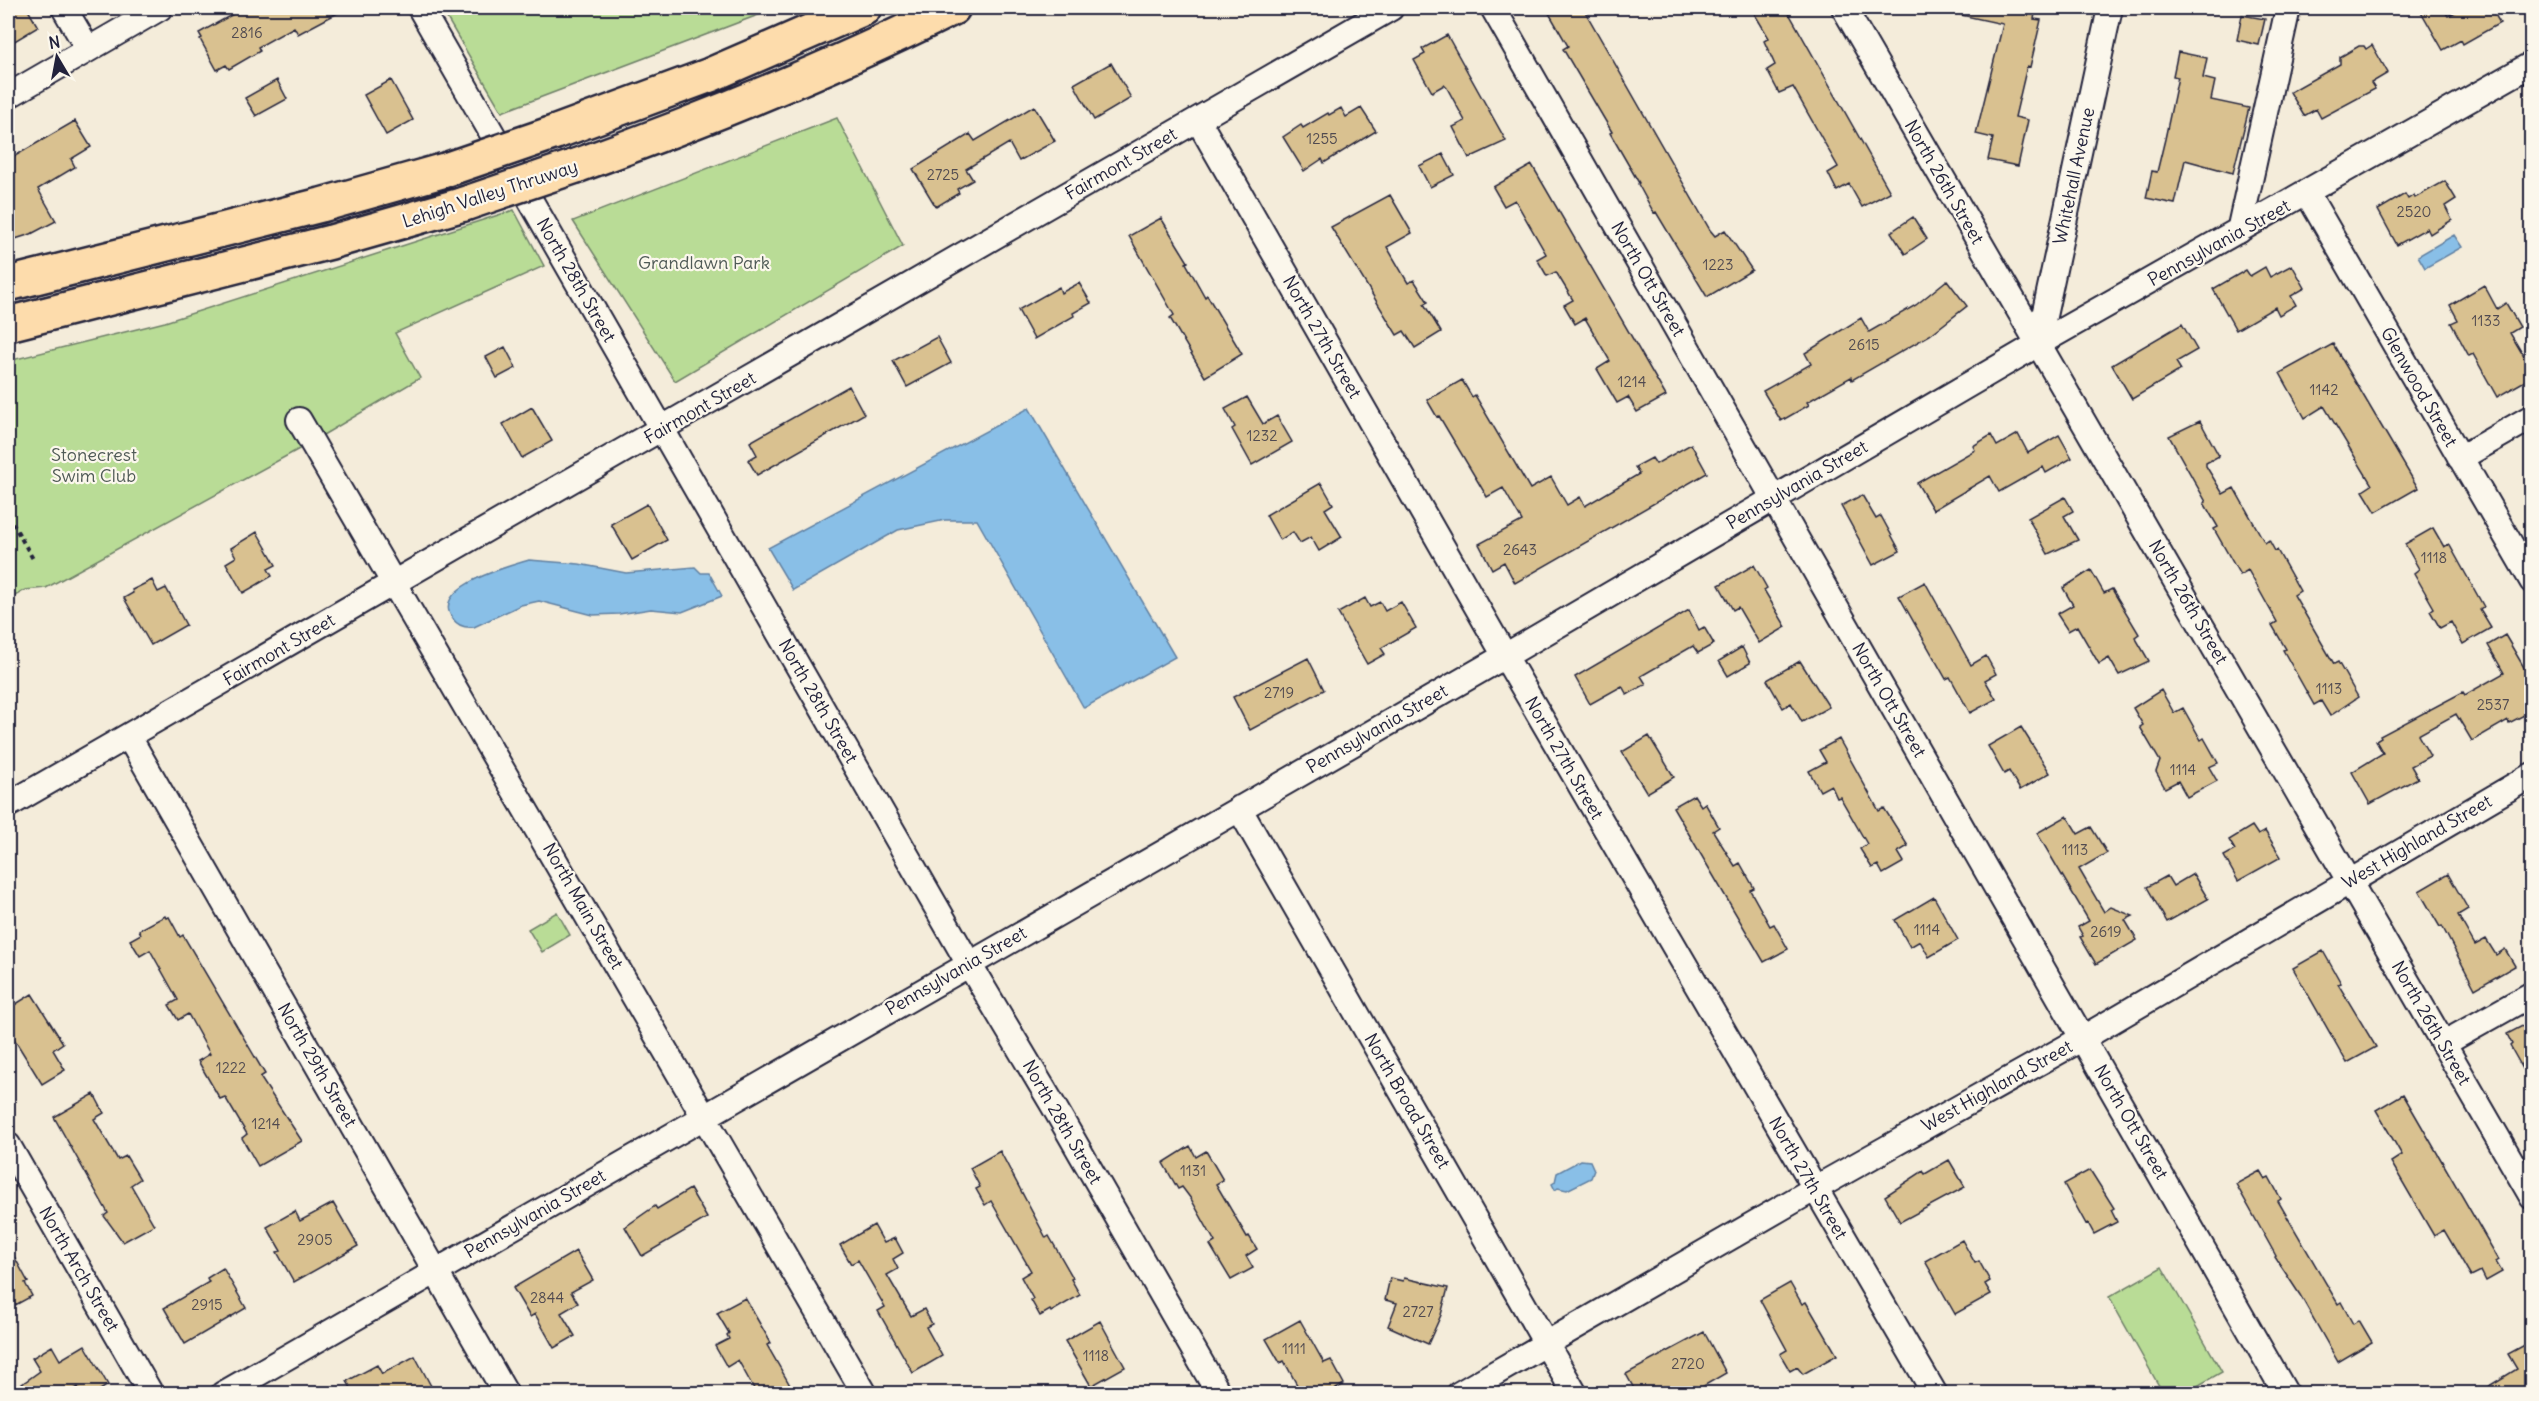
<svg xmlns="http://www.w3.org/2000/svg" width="2539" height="1401" viewBox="0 0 2539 1401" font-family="Delius,sans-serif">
<rect width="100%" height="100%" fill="#f4ecda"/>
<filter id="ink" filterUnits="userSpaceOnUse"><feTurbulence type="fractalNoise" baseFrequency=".0167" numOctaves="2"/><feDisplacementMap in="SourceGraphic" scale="12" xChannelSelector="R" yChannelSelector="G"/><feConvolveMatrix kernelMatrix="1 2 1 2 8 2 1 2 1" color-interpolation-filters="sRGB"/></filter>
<g filter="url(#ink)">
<!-- green -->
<path fill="#b9dc96" stroke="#6e7f68" stroke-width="1.5" d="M441 8H773L774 9 502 112Z
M837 118 903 246 675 381 573 221Z
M514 210 544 266 395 333 420 378 301 448 46 588 25 590 8 600V361L165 322Z
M557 912 570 935 542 952 528 929Z
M2162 1267 2222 1372 2185 1393H2163L2109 1297Z"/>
<!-- water -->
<path fill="#89bfe7" stroke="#6080a2" stroke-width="1.5" d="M2454 235 2462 247 2425 268 2418 256Z
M1029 408 1175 657 1084 708 977 520H945L898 530 793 590 768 548Z
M529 560 579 564 626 573 695 567 701 573H709L722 596 682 612 651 609 619 614 593 615 539 601 521 605 474 627C466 628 458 626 453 619 428 587 510 566 529 560Z
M1581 1160 1590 1161 1594 1170 1591 1178 1567 1190 1558 1188 1555 1190 1552 1184 1555 1182 1557 1173Z"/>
<!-- building -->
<path fill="#d9c190" stroke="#22223b" stroke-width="1.5" d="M8 8H27L38 27 8 45Z
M244 8H347L298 34 294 27 258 47 260 51 229 69 226 65 217 70 200 39 202 38 199 33Z
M1546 8H1583L1710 230 1715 236 1725 230 1752 270 1707 297 1656 212 1654 213 1638 184 1639 183 1610 133 1612 132 1563 49 1568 46Z
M1751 8H1786L1890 192 1862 207 1849 184 1837 191 1828 173 1838 167 1793 87 1779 93 1767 70 1775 65 1764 41 1769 38Z
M1962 8H2036L2034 19 2041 20 2030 67 2027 66 2015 117 2028 120 2018 166 1988 160 1993 138 1976 134 2003 24 1961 15Z
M2419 8H2443L2448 16 2463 8H2491L2500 23 2463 44 2461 40 2443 50Z
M2242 15 2265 19 2259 45 2237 40Z
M1447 35 1506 141 1469 158 1453 127 1465 121 1447 88 1444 85 1432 92 1414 60 1425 54 1422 49Z
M2372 45 2388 73 2371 83 2375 89 2321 118 2316 109 2304 116 2290 92 2340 64V57L2359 46H2364L2366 49Z
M2178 52 2207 58 2203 78 2215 81 2211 100 2249 108 2233 173 2185 160 2175 204 2146 198 2152 171 2157 172 2165 139 2178 77 2173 76Z
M1111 63 1131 98 1094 120 1074 84Z
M277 80 287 99 256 116 245 98Z
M391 80 413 120 386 135 364 95Z
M1034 106 1055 141 1019 161 1009 143 966 169 973 180 957 189 959 193 936 207 913 169 970 134 975 141Z
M1341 108 1346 117 1361 108 1376 131 1324 163 1322 159 1304 171 1283 137 1301 125 1303 128 1328 113 1329 115Z
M75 121 91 147 71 159 75 167 38 189 56 221 31 234 12 240 8 224V160Z
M1443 154 1454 175 1430 187 1419 166Z
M1532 165 1666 396 1637 412 1628 397 1617 403 1597 369 1610 361 1585 318 1575 324 1564 305 1573 300 1556 272 1547 276 1537 259 1546 254 1515 200 1504 206 1493 187Z
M2445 181 2456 199 2445 206 2452 220 2430 234 2427 228 2397 245 2378 210 2405 194 2408 199 2414 195 2415 198Z
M1390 195 1412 233 1387 247 1408 283 1414 280 1428 302 1424 304 1441 332 1415 348 1404 331 1397 335 1331 227Z
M1913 217 1927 239 1905 254 1891 232Z
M1161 218 1188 262 1186 263 1205 297 1207 295 1242 354 1205 377 1170 318 1174 315 1129 236Z
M2292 265 2305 288 2291 296 2296 305 2279 315 2275 307 2236 330 2213 289 2246 270 2250 276 2265 267 2270 277Z
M1947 280 1967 306 1930 335 1852 380 1851 377 1807 402 1809 405 1781 421 1763 391 1811 364 1805 353 1861 318 1869 332 1916 305Z
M1079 283 1091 303 1073 313 1074 316 1034 339 1018 310 1059 287 1061 293Z
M2484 285 2497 309 2506 303 2520 327 2510 333 2532 370V377L2497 397 2473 354 2469 356 2451 323 2458 320 2450 305Z
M2182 324 2197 350 2176 362 2181 370 2132 399 2112 365Z
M937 337 951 363 907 387 893 361Z
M2333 344 2418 488 2376 512 2363 491 2372 485 2324 406 2305 418 2280 373Z
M505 347 516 368 497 378 486 357Z
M1462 380 1472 397 1475 395 1530 489 1551 477 1567 505 1580 497 1585 506 1639 474 1635 467 1652 458 1656 464 1691 444 1707 473 1515 583 1504 562 1492 569 1479 544 1522 521 1503 488 1487 497 1439 416 1437 417 1427 400Z
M849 386 864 414 757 475 748 460 757 455 750 442Z
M1247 397 1263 424 1277 416 1292 442 1252 465 1232 429 1235 427 1225 409Z
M532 407 552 441 522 458 503 424Z
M2200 421 2219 456 2206 463V466L2223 494 2234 488 2265 543 2269 540 2275 551 2277 550 2300 591 2294 595 2334 664 2338 662 2358 697 2330 716 2321 701 2314 705 2283 650 2286 649 2272 625 2277 622 2248 570 2240 575 2214 529 2218 527 2204 503 2206 502 2169 436Z
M2018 434 2028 453 2059 435 2072 458 2046 473 2043 467 1999 492 1990 476 1933 510 1917 483 1975 450 1973 446 1991 435 1997 446Z
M1321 483 1333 504 1325 509 1342 537 1319 551 1311 537 1300 543 1293 532 1280 540 1266 515Z
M1862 495 1876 519 1881 516 1900 551 1873 565 1841 506Z
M2065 497 2073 511 2064 516 2078 540 2048 554 2028 518Z
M647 504 667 540 632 560 611 524Z
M2433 528 2444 547 2449 544 2484 607 2480 610 2491 628 2463 644 2451 622 2440 628 2430 611 2434 608 2414 573 2419 569 2405 544Z
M257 532 276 565 268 569 272 576 243 593 226 563 236 557 231 548Z
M1754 565 1767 588 1764 590 1786 627 1759 643 1738 607 1733 610 1719 585Z
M2091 570 2104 593 2112 589 2139 634 2135 637 2149 661 2119 675 2109 658 2099 664 2077 626 2068 631 2057 614 2073 605 2063 588Z
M152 580 158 592 166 588 186 625 151 645 124 598 133 593 132 590Z
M1925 582 1971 665 1986 656 1996 674 1985 680 1996 699 1970 713 1950 677 1946 679 1899 596Z
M1365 598 1370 607 1380 602 1385 611 1401 602 1416 628 1381 648 1385 654 1367 664 1338 613Z
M1689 610 1699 630 1704 627 1714 644 1698 653 1693 646 1641 676 1646 684 1627 695 1622 686 1590 704 1575 677Z
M2505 635 2532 681V711L2509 723 2508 720 2472 741 2456 714 2418 735 2430 756 2411 766 2418 778 2370 804 2352 772 2383 753 2376 741 2381 738 2380 736 2463 692 2465 695 2504 673 2488 645Z
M1742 647 1750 663 1728 676 1719 661Z
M1308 658 1324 690 1250 730 1233 697Z
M1800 661 1829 707 1802 722 1791 703 1783 708 1767 680Z
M2161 690 2174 713 2183 708 2201 740 2204 738 2218 763 2209 767 2217 781 2187 797 2178 781 2165 788 2156 772 2160 761 2140 727 2143 725 2133 708Z
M2021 727 2050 773 2020 790 2009 771 2004 774 1988 746Z
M1649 736 1674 777 1647 793 1622 752Z
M1839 739 1879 811 1884 808 1908 846 1898 852 1904 862 1883 874 1878 865 1872 868 1860 849 1867 844 1840 797 1837 798 1831 785 1820 791 1809 771 1826 762 1819 750Z
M1694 795 1701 806 1705 803 1719 827 1713 831 1735 866 1740 863 1754 888 1750 890 1770 926 1774 924 1788 949 1764 962 1673 807Z
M2067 816 2078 834 2091 827 2107 853 2079 869 2104 912 2111 907 2133 916 2125 920 2137 940 2096 964 2080 937 2083 936 2078 927 2089 921 2037 833Z
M2252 826 2258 835 2265 831 2281 857 2238 881 2224 856 2235 850 2229 840Z
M2193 874 2208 899 2167 922 2147 887 2167 876 2173 886Z
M2448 874 2468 909 2458 915 2475 945 2486 939 2496 955 2505 949 2515 966 2475 989 2442 926 2440 927 2419 891Z
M1934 897 1958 940 1929 957 1920 941 1910 947 1895 920Z
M165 916 166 918 169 917 180 937 183 935 265 1074 260 1077 302 1141 258 1166 242 1138 247 1134 225 1097 220 1099 198 1061 210 1054 188 1014 178 1020 169 1005 178 1000 150 950 140 956 130 940 141 934 139 930Z
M2323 951 2341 983 2338 984 2376 1047 2347 1063 2293 968Z
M32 994 63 1043 53 1050 65 1070 42 1084 8 1029V1009Z
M2532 1021V1085L2510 1046 2512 1044 2507 1034Z
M94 1094 104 1113 94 1119 118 1160 126 1156 140 1179 131 1185 154 1225 123 1242 104 1216 108 1213 54 1117Z
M2403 1094 2499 1260 2496 1262 2502 1272 2486 1281 2481 1271 2471 1276 2444 1230 2434 1236 2391 1162 2402 1155 2376 1110Z
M1190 1146 1196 1157 1206 1151 1223 1180 1216 1184 1247 1237 1249 1236 1257 1249 1246 1256 1253 1268 1231 1280 1210 1245 1215 1242 1191 1199 1182 1187 1178 1189 1163 1163Z
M1000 1151 1046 1238 1049 1236 1073 1278 1071 1279 1080 1295 1051 1312 1050 1310 1040 1316 1031 1300 1033 1299 1021 1277 1031 1271 991 1201 985 1205 976 1189 980 1187 970 1168Z
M1949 1160 1965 1187 1900 1222 1885 1196 1923 1171 1925 1174Z
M2090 1170 2114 1208 2111 1210 2117 1222 2094 1234 2088 1223 2086 1224 2064 1184Z
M2260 1171 2265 1179 2269 1177 2281 1199 2278 1201 2338 1304 2341 1302 2353 1324 2359 1320 2372 1342 2338 1362 2300 1295 2275 1257 2276 1256 2236 1184Z
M690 1189 707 1218 642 1256 625 1227 655 1206 657 1209Z
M333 1203 358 1246 294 1282 277 1252 281 1251 267 1227 295 1211 300 1221Z
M874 1225 884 1243 895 1238 903 1253 893 1259 898 1269 887 1275 911 1316 924 1309 932 1324 926 1327 942 1356 913 1373 878 1311 885 1307 858 1260 851 1264 840 1245Z
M1962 1240 1975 1263 1979 1261 1990 1281 1985 1284 1991 1294 1955 1314 1925 1261Z
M8 1245 28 1282 25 1283 32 1296 8 1309Z
M576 1251 593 1280 571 1292 578 1303 561 1313 575 1336 554 1348 535 1314 530 1317 513 1288Z
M223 1268 246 1308 185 1344 164 1308 209 1282 207 1278Z
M1390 1278 1403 1281 1404 1278 1448 1288 1441 1315 1428 1344 1388 1326 1397 1303 1385 1300Z
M1790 1283 1802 1304 1806 1302 1837 1355 1803 1374 1797 1367 1790 1371 1780 1354 1787 1350 1760 1300Z
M745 1298 771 1343 767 1345 795 1394H757L738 1360 727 1367 715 1346 729 1339 727 1335 729 1333 717 1313Z
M1300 1320 1324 1363 1331 1360 1344 1384 1328 1394H1302L1284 1361 1280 1363 1266 1339Z
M1100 1321 1125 1367 1091 1386 1065 1341Z
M1704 1332 1726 1373 1700 1388 1703 1394H1637L1626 1374Z
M2532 1341V1394H2476L2517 1369 2508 1354Z
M85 1345 108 1385 94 1394H81L78 1387 67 1394H8L40 1371 32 1358 52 1346 60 1360Z
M415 1356 431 1386 426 1388 429 1394H347L352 1390 347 1381 377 1365 382 1374Z"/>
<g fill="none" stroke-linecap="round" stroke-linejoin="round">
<defs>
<path id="minor" d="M64 8 88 49
M420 8 969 964 1053 1105 1219 1394
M1493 8 2286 1394
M1844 8 2532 1197
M8 96 160 8
M1198 120 1505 656 1935 1394
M2307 193 2532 581
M2239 231 2288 8
M2038 344 2110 8
M299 420 865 1394
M2460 458 2532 417
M129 737 506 1394
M8 805 1391 8
M1239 808 1575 1394
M2443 1044 2532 994
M8 1145 151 1394
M223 1394 1505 656 2038 344 2532 64
M1459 1394 1814 1189 2083 1038 2532 775"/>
<path id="highway" d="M556 132 710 75 864 8
M576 166C704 120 831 69 953 8
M8 284 321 205 445 170
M8 324 331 242 464 204"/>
</defs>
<!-- minor casing -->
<use href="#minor" stroke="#22223b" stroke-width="28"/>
<!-- highway casing -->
<use href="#highway" stroke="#22223b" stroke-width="38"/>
<!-- path -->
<path stroke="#22223b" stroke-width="4" stroke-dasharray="4.5 4.5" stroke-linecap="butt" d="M8 515 33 559"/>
<!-- minor -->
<use href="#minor" stroke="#fbf7ec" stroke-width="24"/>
<!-- highway -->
<use href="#highway" stroke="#fddcac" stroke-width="33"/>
<defs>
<path id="highway-bridge" d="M445 170 556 132
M464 204 576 166"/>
</defs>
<!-- highway-bridge casing -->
<use href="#highway-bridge" stroke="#22223b" stroke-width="38" stroke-linecap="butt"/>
<!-- highway-bridge -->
<use href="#highway-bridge" stroke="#fddcac" stroke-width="33"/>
</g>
</g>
<g text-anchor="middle" stroke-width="4.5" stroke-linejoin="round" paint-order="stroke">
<!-- number labels -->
<g font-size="15" fill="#504a50">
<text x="247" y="38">2816</text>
<text x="1322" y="144">1255</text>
<text x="943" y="180">2725</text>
<text x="2414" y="217">2520</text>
<text x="1718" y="270">1223</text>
<text x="2486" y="326">1133</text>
<text x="1864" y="350">2615</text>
<text x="1632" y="387">1214</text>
<text x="2324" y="395">1142</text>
<text x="1262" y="441">1232</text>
<text x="1520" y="555">2643</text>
<text x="2434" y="563">1118</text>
<text x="2329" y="694">1113</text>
<text x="1279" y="698">2719</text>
<text x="2493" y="710">2537</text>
<text x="2183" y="775">1114</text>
<text x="2075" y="855">1113</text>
<text x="1927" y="935">1114</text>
<text x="2106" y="937">2619</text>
<text x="231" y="1073">1222</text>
<text x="266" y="1129">1214</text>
<text x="1193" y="1176">1131</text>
<text x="315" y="1245">2905</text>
<text x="547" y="1303">2844</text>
<text x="207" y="1310">2915</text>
<text x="1418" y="1317">2727</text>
<text x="1294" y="1354">1111</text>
<text x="1096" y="1361">1118</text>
<text x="1688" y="1369">2720</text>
</g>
<!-- street labels -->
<g font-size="18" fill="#22223b" stroke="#fbf7ec">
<text transform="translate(1121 164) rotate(-30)" y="6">Fairmont Street</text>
<text transform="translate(2074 176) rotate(-78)" y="6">Whitehall Avenue</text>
<text transform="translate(1944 182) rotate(60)" y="6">North 26th Street</text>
<text transform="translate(490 194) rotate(-18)" y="6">Lehigh Valley Thruway</text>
<text transform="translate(2219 243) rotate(-29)" y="6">Pennsylvania Street</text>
<text transform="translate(1648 279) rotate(60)" y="6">North Ott Street</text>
<text transform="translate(576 280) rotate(60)" y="6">North 28th Street</text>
<text transform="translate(1322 337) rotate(60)" y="6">North 27th Street</text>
<text transform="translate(2419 387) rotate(60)" y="6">Glenwood Street</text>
<text transform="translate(700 408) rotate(-30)" y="6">Fairmont Street</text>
<text transform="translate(1797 485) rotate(-30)" y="6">Pennsylvania Street</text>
<text transform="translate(2188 602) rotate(60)" y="6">North 26th Street</text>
<text transform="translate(279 650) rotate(-30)" y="6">Fairmont Street</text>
<text transform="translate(1889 700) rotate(60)" y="6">North Ott Street</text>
<text transform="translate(818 701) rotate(60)" y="6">North 28th Street</text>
<text transform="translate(1377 729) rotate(-30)" y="6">Pennsylvania Street</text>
<text transform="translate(1564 758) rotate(60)" y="6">North 27th Street</text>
<text transform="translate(2417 842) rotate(-30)" y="6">West Highland Street</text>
<text transform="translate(583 906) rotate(60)" y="6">North Main Street</text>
<text transform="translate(956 971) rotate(-30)" y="6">Pennsylvania Street</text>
<text transform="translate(2431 1023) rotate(60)" y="6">North 26th Street</text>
<text transform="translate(317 1065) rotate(60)" y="6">North 29th Street</text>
<text transform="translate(1997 1086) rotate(-29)" y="6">West Highland Street</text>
<text transform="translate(1407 1101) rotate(60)" y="6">North Broad Street</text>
<text transform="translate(1062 1122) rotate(60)" y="6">North 28th Street</text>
<text transform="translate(2131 1122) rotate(60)" y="6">North Ott Street</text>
<text transform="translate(1808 1178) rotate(60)" y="6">North 27th Street</text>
<text transform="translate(535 1214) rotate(-30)" y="6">Pennsylvania Street</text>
<text transform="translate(79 1269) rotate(60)" y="6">North Arch Street</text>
</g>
<!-- park labels -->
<g font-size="18" fill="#4f5a56" stroke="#fbf7ec">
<text x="704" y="269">Grandlawn Park</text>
<text x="94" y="461">Stonecrest<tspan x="94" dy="21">Swim Club</tspan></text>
</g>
</g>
<!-- margin -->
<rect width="2539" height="1401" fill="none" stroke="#fbf7ec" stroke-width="30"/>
<rect x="15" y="15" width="2509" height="1371" fill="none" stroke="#22223b" stroke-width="2" filter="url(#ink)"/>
<!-- north arrow -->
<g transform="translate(57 57) rotate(350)" stroke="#fbf7ec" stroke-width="4.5" paint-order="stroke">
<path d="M0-4.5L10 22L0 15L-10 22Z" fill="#22223b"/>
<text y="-9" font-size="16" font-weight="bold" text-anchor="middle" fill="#22223b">N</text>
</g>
</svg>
